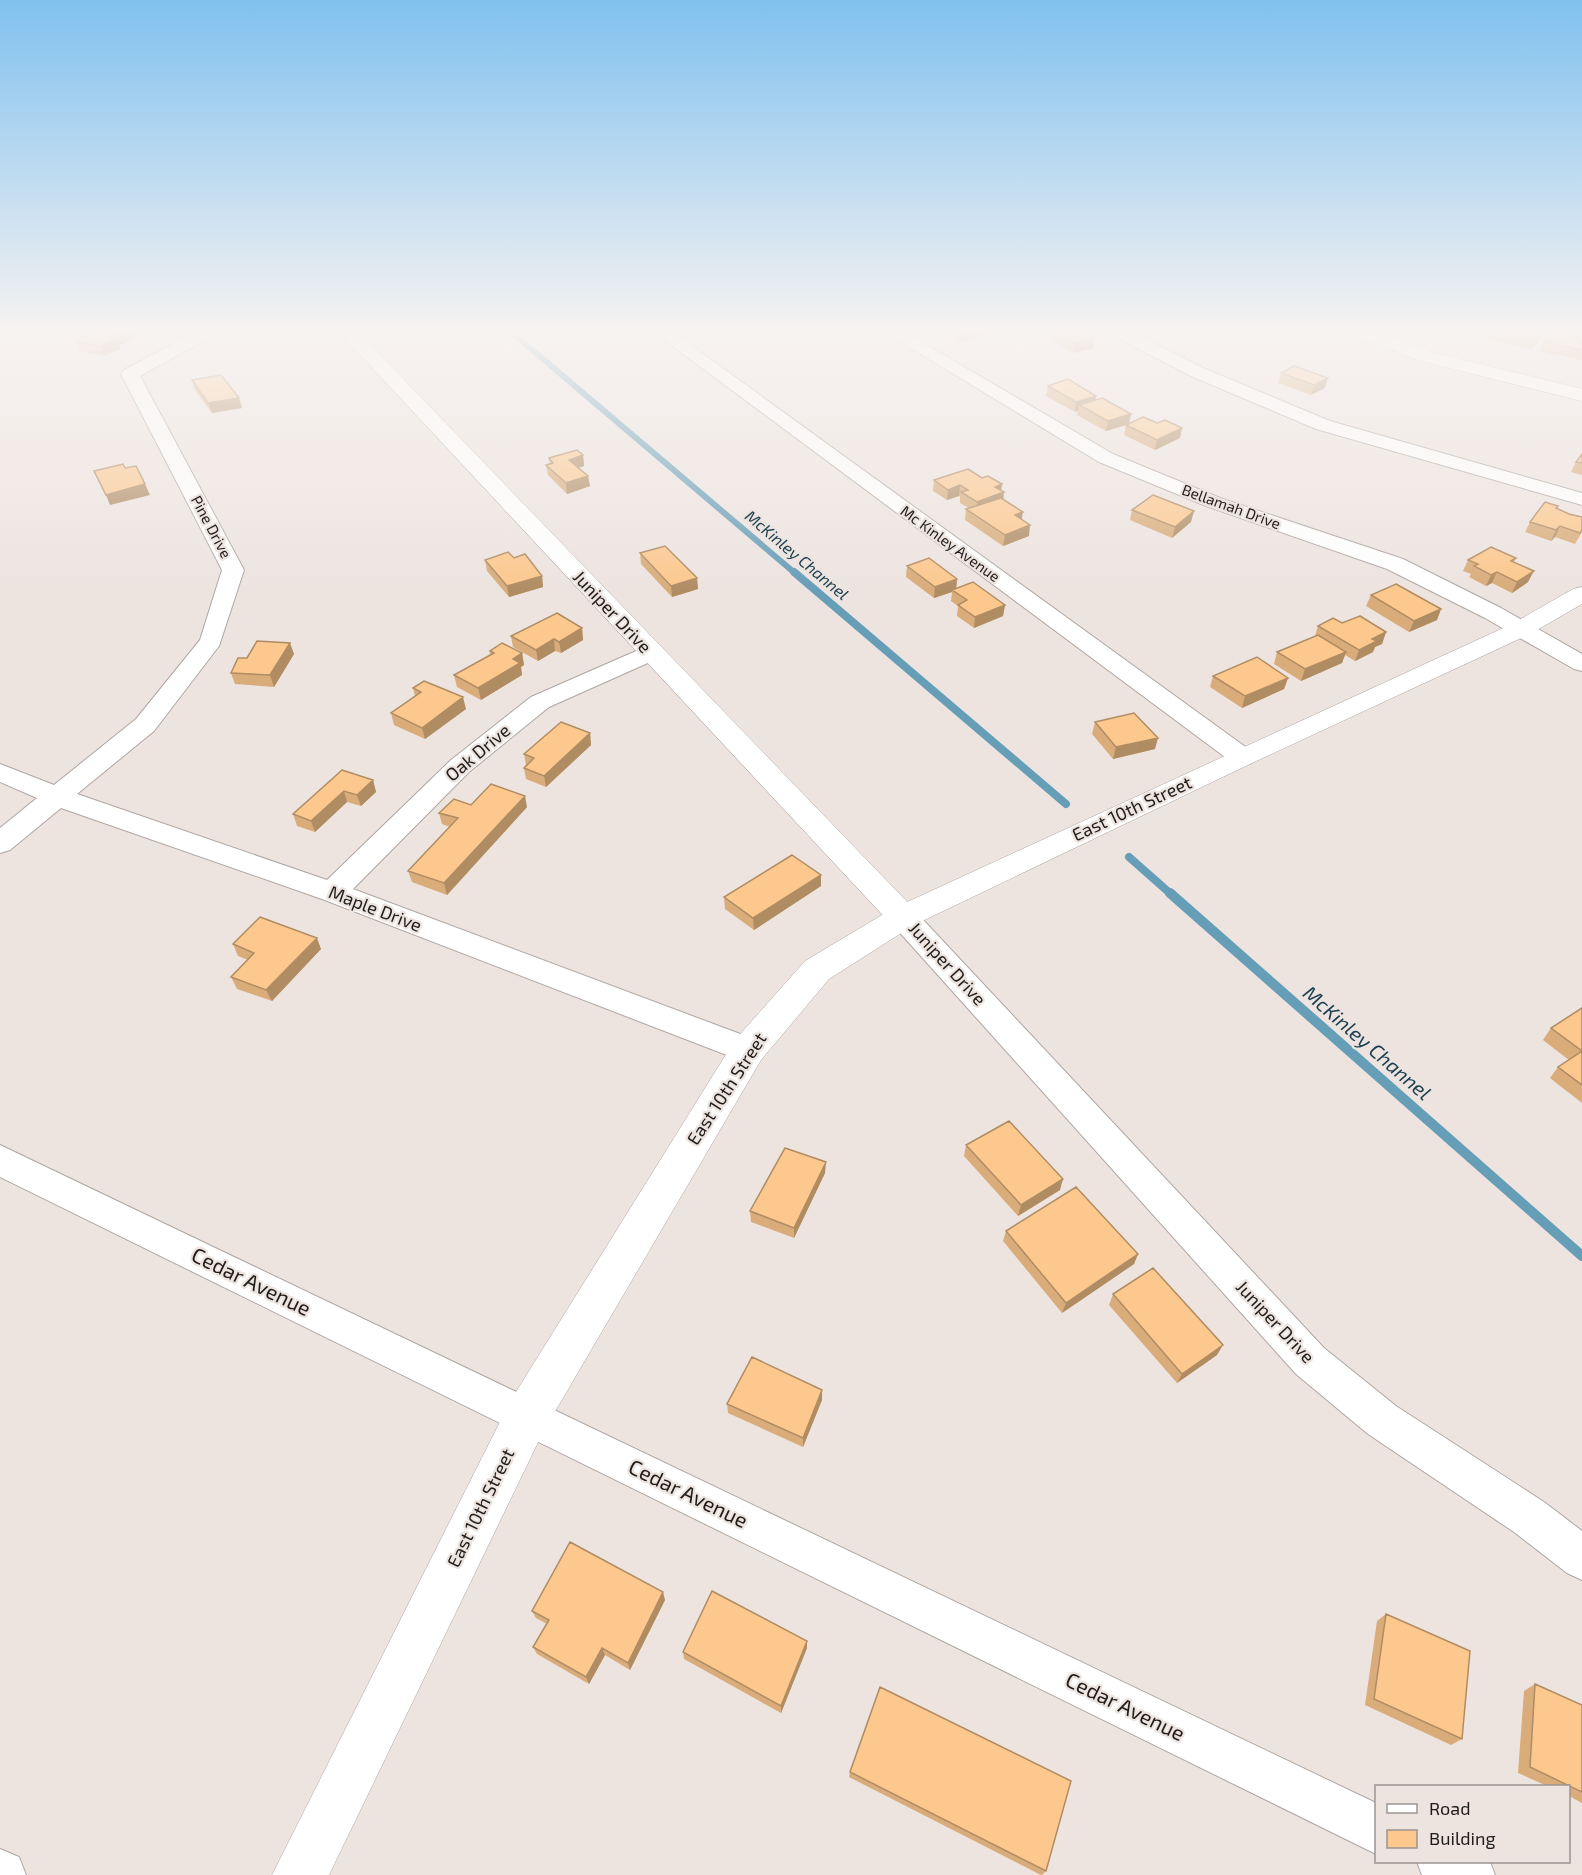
<svg xmlns="http://www.w3.org/2000/svg" width="1582" height="1875" viewBox="0 0 1582 1875" font-family="'Exo 2',sans-serif">
<rect width="100%" height="100%" fill="#ede4e0"/>
<g fill="none" stroke-linecap="round" stroke-linejoin="round">
<!-- stream-far2 -->
<path stroke="#669db7" stroke-width="6" d="M509 330 796 574"/>
<!-- stream-far1 -->
<path stroke="#669db7" stroke-width="8" d="M794 572 1066 804
M1129 857 1172 895"/>
<!-- stream -->
<path stroke="#669db7" stroke-width="10" d="M1170 893 1582 1256"/>
<defs>
<path id="minor" d="M200 330H224L222 334 205 340 140 376 244 570 219 646 154 731 77 794 327 880 451 760 531 697 643 648 651 646 659 648 663 653 659 658 549 707 469 772 353 889 759 1041 764 1050 759 1059 748 1063 737 1059 322 899 61 808 10 850 0 853V828L37 798 0 782V764L54 785 136 719 200 640 222 570 121 374 124 370Z
M651 330H670L1251 751 1255 757 1251 763 1242 765 1233 763Z
M881 330H901L1113 454 1220 498 1403 559 1501 608 1582 654V671L1574 669 1485 618 1387 569 1206 506 1099 462Z
M1108 330H1129L1203 368 1330 421 1582 493V505L1316 429 1191 376 1110 334Z
M903 906 913 909 1324 1348 1396 1406 1544 1502 1582 1531V1580L1567 1573 1514 1532 1368 1434 1296 1374 893 925 888 917 893 909Z
M0 1145 1376 1803V1854L0 1177Z
M0 1849 19 1857 26 1875H0Z
M1417 1862H1490L1495 1875H1422Z"/>
<path id="tertiary" d="M337 330H356L914 909 919 917 914 925 903 929 892 925Z"/>
<path id="secondary" d="M1348 330H1374L1435 353 1582 389V401L1421 361 1351 334Z
M1582 587V604L1530 634 1252 763 914 925 829 979 761 1060 543 1432 329 1875H272L511 1400 735 1040 805 961 892 909 1512 624 1573 589Z"/>
</defs>
<!-- minor casing -->
<use href="#minor" stroke="#aea6a2" stroke-width="2"/>
<!-- tertiary casing -->
<use href="#tertiary" stroke="#aea6a2" stroke-width="1"/>
<!-- secondary casing -->
<use href="#secondary" stroke="#aea6a2" stroke-width="1"/>
<!-- minor -->
<use href="#minor" fill="#fff" fill-rule="evenodd"/>
<!-- tertiary -->
<use href="#tertiary" fill="#fff" fill-rule="evenodd"/>
<!-- secondary -->
<use href="#secondary" fill="#fff" fill-rule="evenodd"/>
</g>
<!-- wall -->
<path fill="#d9ac7a" d="M949 330H994V333L960 342 954 338V334Z
M1456 330H1482L1474 335Z
M1485 330H1534L1542 332 1538 342 1531 349 1483 338Z
M1051 331 1095 338 1093 348 1074 353 1050 340Z
M136 337 119 346 120 349 104 356 79 351 75 341Z
M1582 339V360L1540 351 1544 341Z
M1281 373 1325 388 1311 395 1278 383Z
M192 380 239 398 242 408 212 413 195 390Z
M1048 386 1095 400 1130 423 1180 438 1155 450 1124 435 1126 425 1106 431 1077 415 1078 411 1075 412 1046 396Z
M1582 454V475L1571 472 1576 462Z
M583 455 584 466 579 468 588 476 590 486 567 494 548 475 546 465 550 464 549 458Z
M934 480 1001 490 1003 499 1022 519 1029 536 1003 546 965 520 966 509 969 508 960 503V497L959 496 947 500 933 491Z
M1558 506 1557 508 1569 514 1582 517V532L1575 544 1555 537 1551 541 1525 532 1530 522Z
M1132 510 1191 522 1172 538 1130 520Z
M640 553 697 578 698 589 672 597 641 564Z
M514 558 542 576 543 587 509 597 487 571 485 560Z
M1516 558 1514 562 1528 582 1512 593 1492 583 1486 586 1469 577 1471 574 1463 571 1468 560Z
M907 566 957 579 956 589 1005 605 1003 616 974 628 957 616 958 606 951 601 952 592 934 598 906 577Z
M1371 595 1441 609 1437 620 1409 632 1366 606Z
M1342 623 1386 632 1382 644 1375 647 1373 652 1355 661 1345 655 1342 663 1301 681 1274 664 1277 652 1315 636 1318 626Z
M582 628 583 640 561 653 555 651 538 661 513 647 511 636Z
M490 651 522 653 524 665 521 667 522 675 481 700 457 687 454 675 490 655Z
M294 654 274 687 235 684 231 673 247 658Z
M1213 676 1288 678 1284 689 1242 708 1210 687Z
M413 688 466 709 425 739 394 725 391 713 415 696Z
M1095 722 1155 749 1113 759 1092 734Z
M590 733 591 745 546 787 526 779 524 768 526 765 524 754Z
M342 770 373 780 376 792 361 806 347 802 315 832 297 826 293 814Z
M471 805 527 807 447 895 412 882 408 871 450 827 442 824 439 813Z
M821 886 754 930 725 909 724 897Z
M233 944 321 949 272 1001 237 989 231 977 248 960 238 956Z
M1582 1008V1103L1550 1078 1558 1067 1569 1060 1543 1040 1551 1028Z
M966 1145 1060 1190 1018 1216 964 1156Z
M825 1173 794 1238 751 1222 750 1211Z
M1006 1231 1138 1254 1134 1264 1062 1313 1003 1241Z
M1113 1294 1217 1355 1177 1383 1109 1305Z
M822 1400 803 1447 728 1413 727 1404Z
M665 1600 630 1670 605 1655 589 1684 537 1654 533 1647 547 1624 536 1618 532 1611Z
M1386 1614 1462 1739 1451 1745 1365 1705 1377 1621Z
M807 1641V1648L781 1713 684 1659 683 1652Z
M1535 1684 1582 1705V1803L1569 1796V1786H1547L1518 1773 1524 1691Z
M850 1772 1046 1871 1042 1875H1041L849 1777Z"/>
<!-- shaded-wall -->
<path fill="#b08c63" d="M127 330H133L136 337 119 346 120 349 104 356 100 346 111 338Z
M969 330H994V333L960 342 961 332Z
M1476 330H1482L1474 335Z
M1542 332 1538 342 1531 349 1535 339Z
M1095 338 1093 348 1074 353 1075 343Z
M1328 378 1325 388 1311 395 1314 385Z
M1096 396 1094 406 1079 405 1078 411 1075 412 1076 402Z
M239 398 242 408 212 413 208 403Z
M1131 414 1129 424 1106 431 1108 421Z
M1182 428 1180 438 1155 450 1157 440Z
M583 455 584 466 571 470 569 460Z
M588 476 590 486 567 494 566 483Z
M145 484 150 495 110 505 106 495Z
M1002 484 1001 494 1004 492 1003 503 976 513 977 502 995 487Z
M960 485 959 496 947 500 948 490Z
M1194 511 1191 522 1172 538 1175 527Z
M1023 512 1021 523 1015 515Z
M1030 525 1029 536 1003 546 1005 535Z
M1560 526 1555 537 1551 541 1556 530Z
M1534 571 1528 582 1512 593 1517 582Z
M1497 572 1492 583 1486 586 1491 575Z
M542 576 543 587 509 597 507 586Z
M697 578 698 589 672 597 671 586Z
M957 579 956 590H952V592L934 598 935 587Z
M1005 605 1003 616 974 628 975 617Z
M1441 609 1437 620 1409 632 1414 621Z
M582 628 583 640 561 653 559 642Z
M1386 632 1382 644 1375 647 1373 652 1355 661 1359 650 1372 639Z
M554 639 555 651 538 661 536 650Z
M290 643 294 654 274 687 270 675Z
M1346 652 1342 663 1301 681 1305 669Z
M522 653 524 665 521 667 522 675 481 700 478 688 513 659Z
M1288 678 1284 689 1242 708 1245 696Z
M463 697 466 709 425 739 422 728Z
M590 733 591 745 546 787 544 776Z
M1158 738 1155 749 1113 759 1116 747Z
M373 780 376 792 361 806 357 795Z
M344 791 347 802 315 832 311 821Z
M525 796 527 807 447 895 444 883Z
M821 875V886L754 930 753 918Z
M317 938 321 949 272 1001 266 990Z
M826 1162 825 1173 794 1238V1228Z
M1063 1179 1060 1190 1018 1216 1021 1205Z
M1138 1254 1134 1264 1062 1313 1066 1303Z
M1223 1345 1217 1355 1177 1383 1182 1374Z
M822 1390V1400L803 1447V1438Z
M663 1592 665 1600 630 1670 628 1663Z
M807 1641V1648L781 1713V1706Z
M602 1648 605 1655 589 1684 586 1677Z"/>
<!-- building -->
<path fill="#fcc88e" stroke="#b08c63" stroke-width="1.5" d="M98 330H127L111 338 116 339 100 346 75 341Z
M957 330H969L961 332Z
M1053 330H1079L1095 338 1075 343 1051 331Z
M1495 330H1534L1542 332 1535 339Z
M1551 332 1582 339V350L1544 341Z
M1294 366 1328 378 1314 385 1281 373Z
M221 375 239 398 208 403 192 380Z
M1068 379 1096 396 1076 402 1048 386Z
M1102 398 1131 414 1108 421 1079 405Z
M1143 417 1157 423 1165 420 1182 428 1157 440 1126 425Z
M577 450 583 455 569 460 588 476 566 483 546 465 553 463 549 458Z
M1582 454V463L1576 462Z
M123 464 125 468 136 466 145 484 106 495 94 471Z
M968 469 982 478 988 476 1002 484 995 487 1004 492 977 502 961 492 968 490 960 485 948 490 934 480Z
M1153 495 1194 511 1175 527 1132 510Z
M1001 498 1023 512 1015 515 1030 525 1005 535 966 509Z
M1545 502 1558 506 1556 508 1569 514 1582 517V530L1580 533 1560 526 1556 530 1530 522Z
M665 546 697 578 671 586 640 553Z
M1491 547 1516 558 1511 561 1534 571 1517 582 1497 572 1491 575 1474 566 1478 564 1468 560Z
M508 552 514 558 525 554 542 576 507 586 485 560Z
M929 558 957 579 935 587 907 566Z
M973 582 1005 605 975 617 958 605 967 600 952 590Z
M1396 584 1441 609 1414 621 1371 595Z
M557 613 582 628 559 642 554 639 536 650 511 636Z
M1360 616 1386 632 1372 639 1377 641 1359 650 1318 626 1333 618 1342 623Z
M1318 635 1346 652 1305 669 1277 652Z
M257 641 290 643 270 675 231 673 238 658H247Z
M502 643 522 653 513 659 520 663 478 688 454 675 494 653 490 651Z
M1257 657 1288 678 1245 696 1213 676Z
M424 681 463 697 422 728 391 713 421 692 413 688Z
M1134 713 1158 738 1116 747 1095 722Z
M561 722 590 733 544 776 524 768 534 758 524 754Z
M342 770 373 780 357 795 344 791 311 821 293 814Z
M491 784 525 796 444 883 408 871 458 818 439 813 454 799 471 805Z
M792 855 821 875 753 918 724 897Z
M260 917 317 938 266 990 231 977 254 953 233 944Z
M1582 1008V1085L1558 1067 1582 1051 1551 1028Z
M1009 1121 1063 1179 1021 1205 966 1145Z
M785 1148 826 1162 794 1228 750 1211Z
M1076 1187 1138 1254 1066 1303 1006 1231Z
M1153 1268 1223 1345 1182 1374 1113 1294Z
M752 1357 822 1390 803 1438 727 1404Z
M570 1542 663 1592 628 1663 602 1648 586 1677 533 1647 549 1620 532 1611Z
M712 1591 807 1641 781 1706 683 1652Z
M1386 1614 1470 1651 1462 1739 1374 1699Z
M1535 1684 1582 1705V1792L1530 1767Z
M880 1687 1071 1781 1046 1871 850 1772Z"/>
<!-- sky -->
<linearGradient id="sky" x2="0" y2="1"><stop stop-color="#80c1ef"/><stop offset="0.56" stop-color="#f7f3f1"/><stop offset="1" stop-color="#f7f3f1" stop-opacity="0"/></linearGradient>
<rect width="1582" height="592" fill="url(#sky)"/>
<g text-anchor="middle" stroke-width="4.5" stroke-linejoin="round" paint-order="stroke">
<!-- far-street labels -->
<g font-size="15" fill="#1f1c1a" stroke="#ede4e0">
<text transform="translate(1231 507) rotate(20)" y="5">Bellamah Drive</text>
<text transform="translate(211 527) rotate(62)" y="5">Pine Drive</text>
<text transform="translate(950 544) rotate(36)" y="5">Mc Kinley Avenue</text>
</g>
<!-- far-water labels -->
<g font-size="16" font-style="italic" fill="#1d4051" stroke="#ede4e0">
<text transform="translate(797 555) rotate(40)" y="6">McKinley Channel</text>
</g>
<!-- street labels -->
<g font-size="18" fill="#1f1c1a" stroke="#ede4e0">
<text transform="translate(612 612) rotate(47)" y="6">Juniper Drive</text>
<text transform="translate(478 753) rotate(-40)" y="6">Oak Drive</text>
<text transform="translate(1132 809) rotate(-25)" y="6">East 10th Street</text>
<text transform="translate(375 909) rotate(21)" y="6">Maple Drive</text>
<text transform="translate(947 964) rotate(48)" y="6">Juniper Drive</text>
<text transform="translate(727 1089) rotate(-57)" y="6">East 10th Street</text>
<text transform="translate(1275 1322) rotate(47)" y="6">Juniper Drive</text>
<text transform="translate(481 1508) rotate(-64)" y="6">East 10th Street</text>
</g>
<!-- water labels -->
<g font-size="20" font-style="italic" fill="#1d4051" stroke="#ede4e0">
<text transform="translate(1367 1043) rotate(41)" y="7">McKinley Channel</text>
</g>
<!-- near-street labels -->
<g font-size="21" fill="#1f1c1a" stroke="#ede4e0">
<text transform="translate(251 1282) rotate(26)" y="7">Cedar Avenue</text>
<text transform="translate(688 1494) rotate(26)" y="7">Cedar Avenue</text>
<text transform="translate(1125 1707) rotate(26)" y="7">Cedar Avenue</text>
</g>
</g>
<!-- legend -->
<rect x="1375" y="1785" width="195" height="78" fill="#ede4e0" stroke="#9b9491" stroke-width="1.5"/>
<rect x="1387" y="1804" width="30" height="9" fill="#ffffff" stroke="#9b9491" stroke-width="1.5"/>
<text x="1429" y="1815" font-size="18" fill="#1f1c1a">Road</text>
<rect x="1387" y="1830" width="30" height="18" fill="#fcc88e" stroke="#9b9491" stroke-width="1.5"/>
<text x="1429" y="1845" font-size="18" fill="#1f1c1a">Building</text>
</svg>
